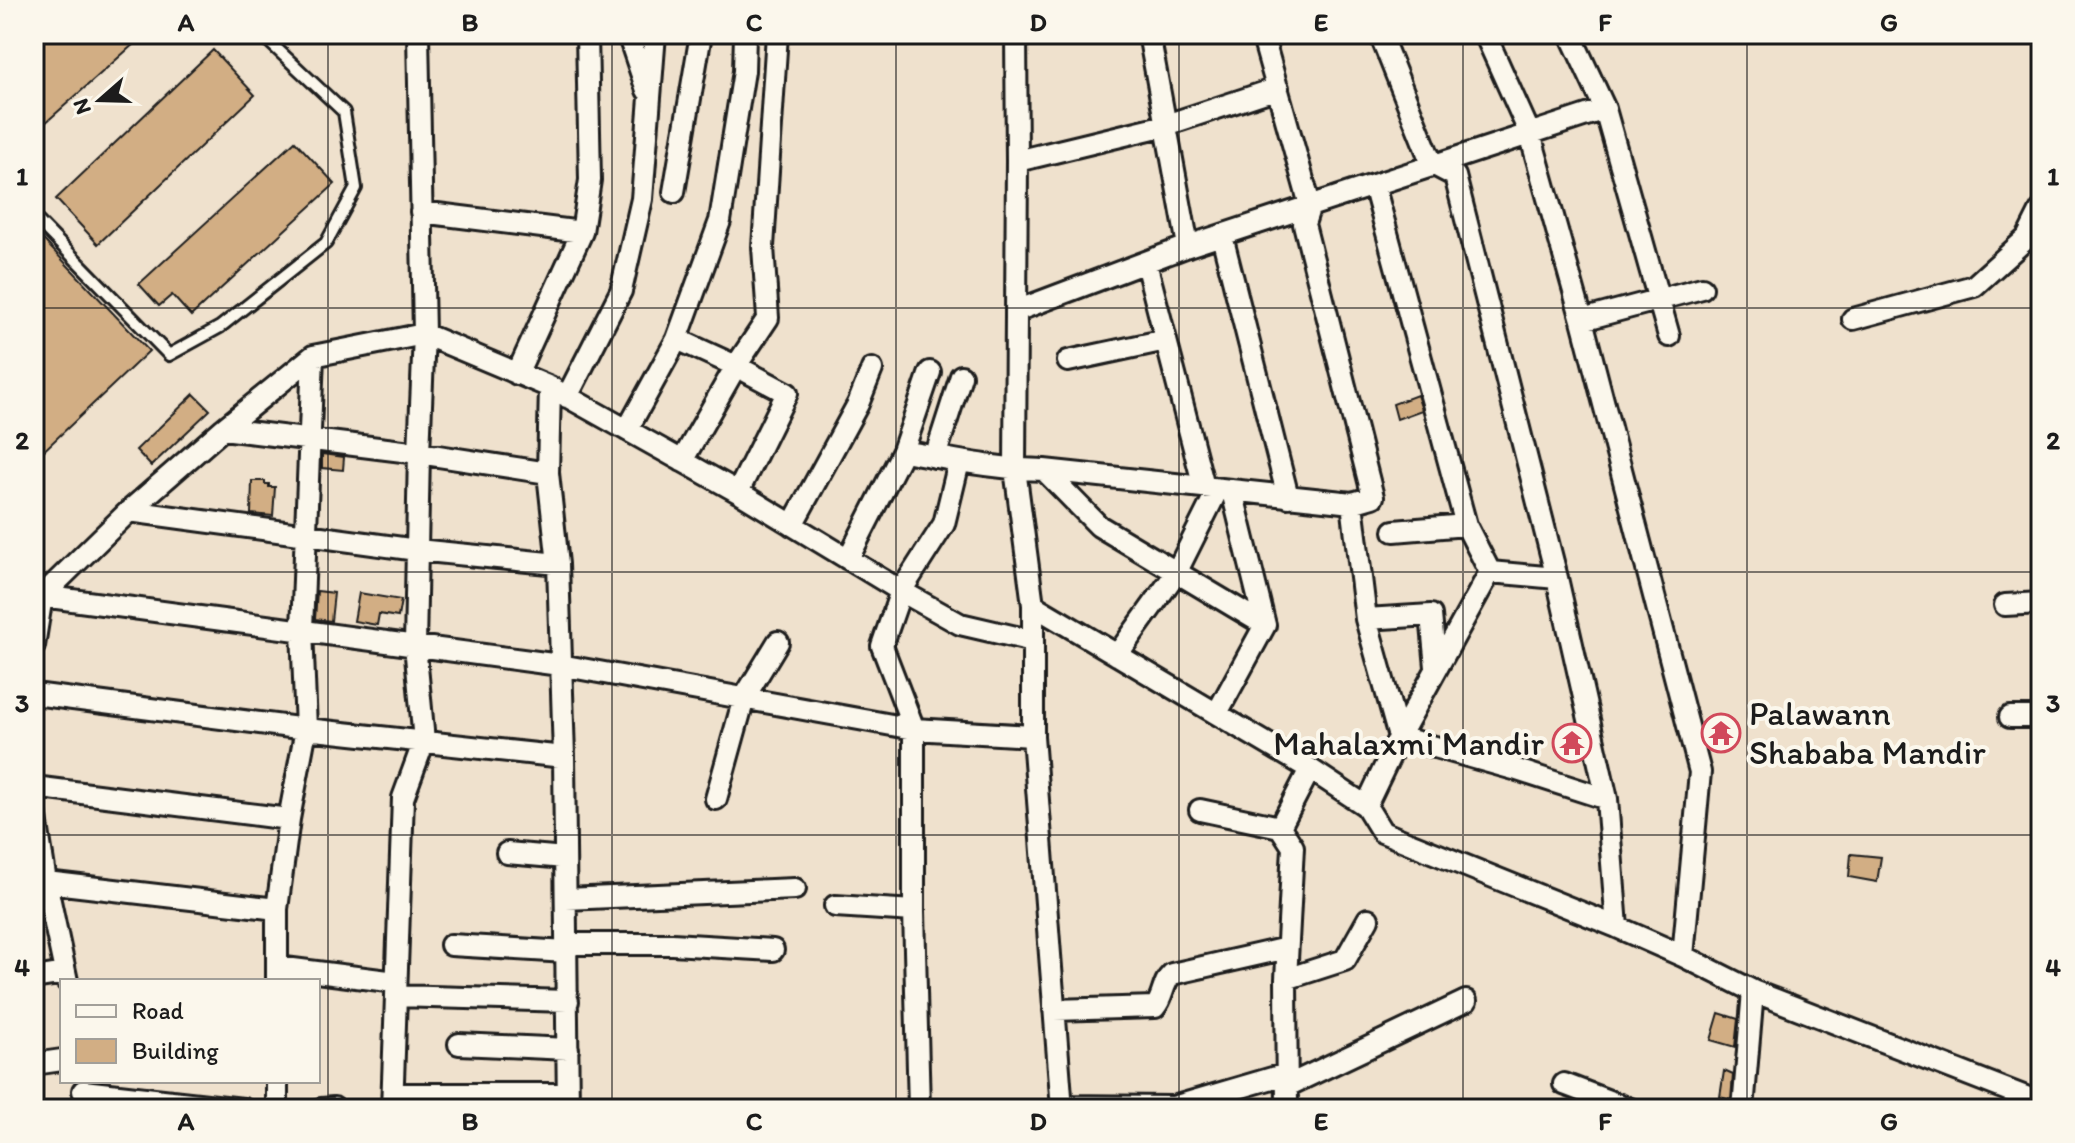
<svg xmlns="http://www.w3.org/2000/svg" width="2075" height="1143" viewBox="0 0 2075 1143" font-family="Itim,sans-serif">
<rect width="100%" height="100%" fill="#efe1cd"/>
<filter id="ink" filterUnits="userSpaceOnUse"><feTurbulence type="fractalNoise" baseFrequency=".0125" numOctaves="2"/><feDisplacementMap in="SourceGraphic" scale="16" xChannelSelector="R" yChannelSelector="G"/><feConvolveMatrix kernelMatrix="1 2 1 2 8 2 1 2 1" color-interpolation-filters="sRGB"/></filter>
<g filter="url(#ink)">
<!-- building -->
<path fill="#d2ae84" stroke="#1c1c1c" stroke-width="2" d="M51 34H145L34 133V49Z
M213 50 255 95 98 244 56 199Z
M295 141 335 184 191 316 172 295 159 306 139 284Z
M34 230 149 351 34 460Z
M194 394 210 410 151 466 136 450Z
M1417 395 1422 410 1397 419 1393 404Z
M322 454 344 457 343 470 322 468Z
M252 481H265V484H269V487H275L273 516 251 514Z
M317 591 334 593 331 621 315 619Z
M359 593 401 600 398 617 379 614 377 625 354 621Z
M1851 854 1881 857 1877 882 1849 877Z
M1719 1013 1738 1019 1735 1047 1711 1040Z
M1724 1071 1733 1075 1731 1100 1720 1097Z"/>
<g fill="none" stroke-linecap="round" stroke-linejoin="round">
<defs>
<path id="lane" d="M34 217 169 355 220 327 326 243 356 188 344 112 261 34"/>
<path id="street" d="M628 34 647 90
M1016 34 1017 161 1015 469 1033 605V736L1062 1109
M1149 34 1188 246 1605 109
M1262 34 1310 205 1304 224 1373 497 1352 503
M1380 34 1432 164 1455 176 1557 578 1607 799 1617 927
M1485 34 1530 134 1582 320 1700 772 1683 956
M1570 34 1605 109 1669 336
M1017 161 1166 125 1278 88
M674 192 701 34
M421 212 582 232
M1222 236 1288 497
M1146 263 1204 487
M1016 311 1188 246
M1853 319 1974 286 2027 238 2041 210
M1582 320 1702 288
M677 339 736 366 787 393 738 492
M1068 361 1166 340
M517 374 582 232 590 180 587 34
M550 387 548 473 558 564 564 757 568 1109
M567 397 621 291 642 199 655 34
M223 429 419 453 548 473
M627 430 677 339 720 221 744 71 745 34
M903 451C950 459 996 469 1044 470L1352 503 1366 619 1399 737 1514 769 1607 799
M935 457 961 376
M682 461 736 366 768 318 763 247 777 34
M1044 470 1099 526 1265 625 1217 713
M1232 491 1265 625
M129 511 417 550 558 564
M792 525 858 404 872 369
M1394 531 1466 525
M848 559 903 451 930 372
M1490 572 1557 578
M42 596 560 665 914 729 1033 736
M1033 605 1310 769 1366 806 1382 832 1617 927 1683 956 1753 991 2041 1103
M2005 605 2041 603
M1366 619 1431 615 1436 667
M34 646 42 596 129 511 223 429 313 356 424 334 550 387 738 492 901 591 960 624 1033 641
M1117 655 1176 573 1218 489
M34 694 306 729 564 757
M2010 717H2041
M34 787 289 819
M716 799 744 698 778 642
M34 805 46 882 67 981
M1366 806 1399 737 1490 572 1466 525 1374 185
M1200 810 1280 827 1310 769
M1280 827 1293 847 1286 979 1287 1109
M507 853 565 858
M34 883 46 882 277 909
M566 899 795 889
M835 906 914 911
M567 944H672L773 950
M451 945 567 952
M277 967 396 982
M34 978 65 973
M1286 979 1345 960 1368 919
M277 981V909L289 819 306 729 302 629 313 356
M396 996 568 1001
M1054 1010 1155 1007C1164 997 1162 983 1172 974L1287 948
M459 1044 568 1049
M34 1064 62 1060
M1564 1084 1630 1109
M1287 1086 1466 1001
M83 1091 243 1109
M393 1094H568
M1062 1106 1173 1107 1286 1074
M277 1109V1081
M321 1109 334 1108
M392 1109 403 798 424 741 415 645 419 453 424 334 418 34
M919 1109 914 911V729L882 646 901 591 944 524 959 462
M1743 1109 1753 991"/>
</defs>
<!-- lane casing -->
<use href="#lane" stroke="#1c1c1c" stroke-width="16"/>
<!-- street casing -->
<use href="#street" stroke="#1c1c1c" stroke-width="26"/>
<!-- lane -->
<use href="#lane" stroke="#fbf7ec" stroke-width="10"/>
<!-- street -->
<use href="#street" stroke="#fbf7ec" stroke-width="20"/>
</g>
</g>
<!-- grid -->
<path fill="none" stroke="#1c1c1c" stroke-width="2" stroke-opacity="0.55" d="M328 34V1109M612 34V1109M896 34V1109M1179 34V1109M1463 34V1109M1747 34V1109M34 308H2041M34 572H2041M34 835H2041"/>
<!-- icons -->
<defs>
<symbol id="temple-ring" viewBox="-11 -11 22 22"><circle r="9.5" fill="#fbf7ec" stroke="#d1495b" stroke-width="1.5"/><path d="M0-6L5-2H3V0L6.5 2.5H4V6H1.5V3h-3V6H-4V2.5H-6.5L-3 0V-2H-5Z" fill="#d1495b"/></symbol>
</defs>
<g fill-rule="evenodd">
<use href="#temple-ring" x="1699" y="711" width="44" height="44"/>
<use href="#temple-ring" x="1550" y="721" width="44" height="44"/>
</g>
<g text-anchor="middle" stroke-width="8" stroke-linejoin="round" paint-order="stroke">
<!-- poi labels -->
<g font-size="34" fill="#1c1c1c" stroke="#fbf7ec" text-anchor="start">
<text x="1749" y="725">Palawann<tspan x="1749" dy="39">Shababa Mandir</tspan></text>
<text x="1544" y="755" text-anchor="end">Mahalaxmi Mandir</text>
</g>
</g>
<!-- margin -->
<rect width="2075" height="1143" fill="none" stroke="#fbf7ec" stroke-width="88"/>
<!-- legend -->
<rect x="60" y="979" width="260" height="104" fill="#fbf7ec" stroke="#a29f99" stroke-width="2"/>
<rect x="76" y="1005" width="40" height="12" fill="#fbf7ec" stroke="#a29f99" stroke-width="2"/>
<text x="132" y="1019" font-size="24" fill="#1c1c1c">Road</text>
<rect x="76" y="1039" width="40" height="24" fill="#d2ae84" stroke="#a29f99" stroke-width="2"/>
<text x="132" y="1059" font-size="24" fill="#1c1c1c">Building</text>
<!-- north arrow -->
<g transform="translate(100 100) rotate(250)" stroke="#fbf7ec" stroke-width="6" paint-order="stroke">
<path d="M0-6L14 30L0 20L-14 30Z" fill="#1c1c1c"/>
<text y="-12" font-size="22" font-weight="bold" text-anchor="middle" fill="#1c1c1c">N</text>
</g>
<rect x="44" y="44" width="1987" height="1055" fill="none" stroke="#1c1c1c" stroke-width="3"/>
<g font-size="26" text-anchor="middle" font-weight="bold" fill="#1c1c1c">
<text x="186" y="31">A</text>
<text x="470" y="31">B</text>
<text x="754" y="31">C</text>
<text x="1038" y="31">D</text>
<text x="1321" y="31">E</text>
<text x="1605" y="31">F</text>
<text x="1889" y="31">G</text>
<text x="22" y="185">1</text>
<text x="2053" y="185">1</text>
<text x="22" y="449">2</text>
<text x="2053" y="449">2</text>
<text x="22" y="712">3</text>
<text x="2053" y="712">3</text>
<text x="22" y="976">4</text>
<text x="2053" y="976">4</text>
<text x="186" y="1130">A</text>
<text x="470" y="1130">B</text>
<text x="754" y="1130">C</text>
<text x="1038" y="1130">D</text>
<text x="1321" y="1130">E</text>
<text x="1605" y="1130">F</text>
<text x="1889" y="1130">G</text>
</g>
</svg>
